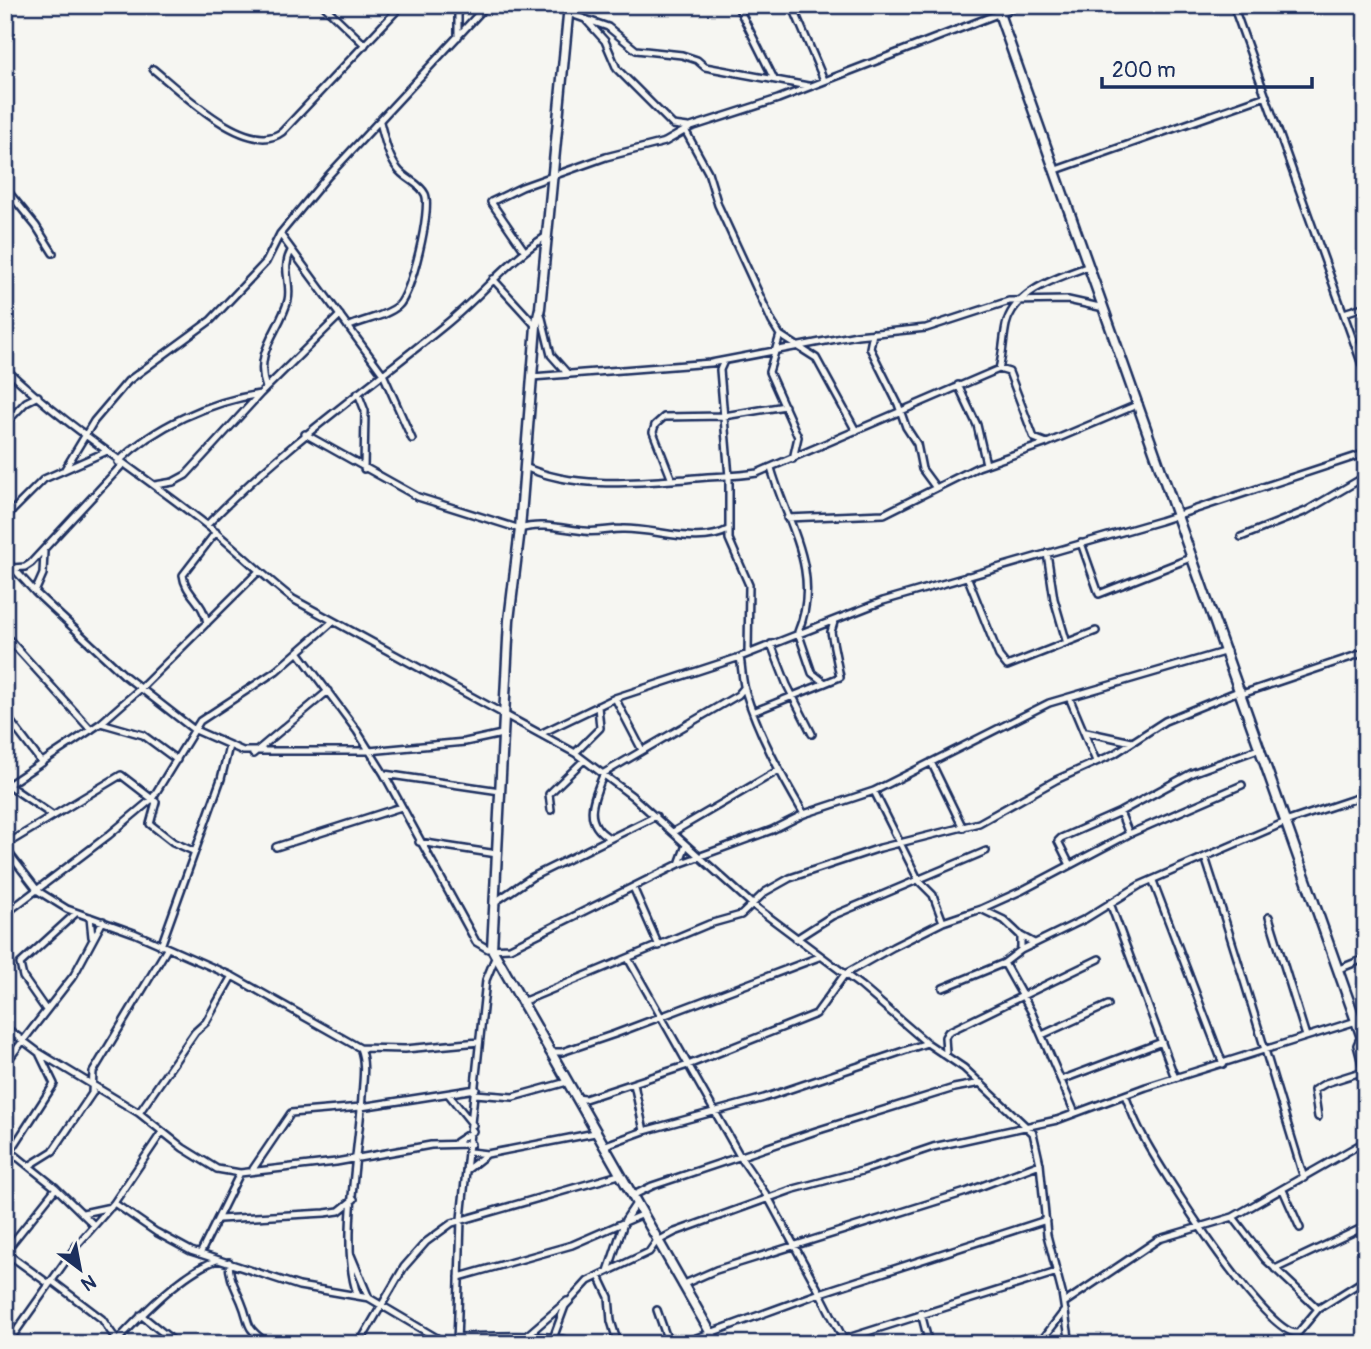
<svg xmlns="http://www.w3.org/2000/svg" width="1371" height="1349" viewBox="0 0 1371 1349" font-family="Pangolin,sans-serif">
<rect width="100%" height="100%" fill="#f6f6f2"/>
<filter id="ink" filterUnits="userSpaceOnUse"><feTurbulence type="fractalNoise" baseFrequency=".0143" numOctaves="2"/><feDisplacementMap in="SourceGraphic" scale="14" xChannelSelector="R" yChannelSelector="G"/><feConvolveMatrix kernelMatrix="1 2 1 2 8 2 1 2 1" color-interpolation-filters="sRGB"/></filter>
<g filter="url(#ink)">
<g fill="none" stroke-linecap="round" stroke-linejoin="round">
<defs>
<path id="street" d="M323 5 365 45
M737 5 774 79
M792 5 824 80
M1233 5 1366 376
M568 13 608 27 636 50 682 55 697 60 705 67 808 86
M586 20 605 41 617 69 673 125 688 127
M458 37V5
M153 69C180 91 248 158 282 132L402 5
M685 130 708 172 718 205 772 322 780 335 816 358 856 431
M1056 170 1266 96
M6 189 36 226 53 253
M5 208 6 190
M280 234 383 374 412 439
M524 250 491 202 522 187 606 157 665 142 691 127 778 99 1021 5
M493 279 536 326
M1344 313 1366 306
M541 314 551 355 567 373
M348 327C364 319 385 317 398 306 412 294 432 208 425 194 419 182 404 179 397 168 388 156 384 137 380 122
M873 333 870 348 898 404 906 427 917 444 922 469 936 488
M780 335 769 372 798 437 793 459
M724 361 720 370 729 477V539L749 585 748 653
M5 368C63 424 132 467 195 516 230 542 259 573 293 599L575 753 632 796 753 905 861 986 927 1043 964 1068 1033 1133 1040 1164 1047 1235 1062 1293 1070 1344
M999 369C1003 354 1003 339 1006 325 1014 290 1060 277 1089 266
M532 377 711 363 857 335 926 328 1009 301 1068 300 1104 308
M958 385 977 425 986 464
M266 388C253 351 280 331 288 300 292 283 281 269 291 251
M358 393 365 411 364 469
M5 424 26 402 38 396
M305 434 418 497 520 529C541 522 564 529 584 531 597 533 609 529 622 529 655 528 698 546 728 530
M118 462C155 426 209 402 260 394
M525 467C574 489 634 483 686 479 710 476 733 477 757 473L999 369 1009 372 1034 438 1047 443
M771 468C787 524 823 572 798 632L812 673 825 683
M65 469 94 421 128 381 211 320 266 262 280 234 328 176 487 5
M672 480 653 432 655 425 664 417 724 416 785 406
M155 485 173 482 186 475 260 394 340 315
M5 518 44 479 105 452
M787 518 884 514 978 467 1047 443 1139 404
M207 525C280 449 364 391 445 325 480 297 507 261 545 237
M1241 537 1306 511 1366 476
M1081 543 1099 594 1193 557
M1047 553 1054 599 1066 640
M5 559 35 592 125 676 193 729 243 751H369L465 742 502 734
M12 568 25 567 31 563 122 465
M967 576 999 656 1007 666 1096 631
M35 592 43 574 44 551
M207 623C204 602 185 594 183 575L216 532
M5 635 91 730
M771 644 787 685 812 734
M299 653 357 731 384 774 476 942 488 949 510 948 679 864 772 830 804 814 874 791 1049 703 1227 651
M740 657C742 668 742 679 745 690 758 733 781 775 804 814
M1242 694 1366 652
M1069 697 1096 761
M615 698 642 750
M753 712 840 677 831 632 834 622
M5 714 42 763
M101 723 143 735 177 760
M1086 732 1132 742
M540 734 615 698 740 657 883 601 1160 521 1366 453
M575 753 600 728 598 706
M253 754 328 691
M931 762 963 828
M384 774 500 791
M8 785 52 815
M5 787 101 723 141 688 258 572
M874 791 919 881 933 895 943 922
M551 810 549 794 584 760
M1120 812 1129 834
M673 832 779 770
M610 838C581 823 594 797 604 773L738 695 744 688
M419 842 497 854
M5 845 121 775 156 802 150 824 173 842 193 851
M276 847 401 807
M5 848 38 891 67 909 134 933 232 976 360 1048 405 1049 479 1042
M1205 857C1240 964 1271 1071 1304 1178
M679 864 686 845
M1070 865 1058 841 1061 838 1120 812 1192 773 1261 748
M1153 881 1223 1064
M633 887 659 946
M495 902 532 877 656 816
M1110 903 1175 1078
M981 909 1004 920 1021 936
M5 914 109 835 152 799 200 721 276 671 331 623
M90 917 92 937
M1269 917 1306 1036
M796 939 832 916 986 851
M161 946 221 779 229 746
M1021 950V936L1034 943
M629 960 741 1158 769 1199 820 1293 1046 1220
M1004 963 1031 1011 1075 1113
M1339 969 1366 958
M943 988 1004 963 1021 950 1085 919 1140 885 1288 821 1366 795
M522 1002 709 924 741 915 765 892 790 878 880 848 979 823 1056 780 1114 754 1165 721 1241 690
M46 1010 23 977 20 964 76 913
M5 1027 38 1052 139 1113 183 1148 217 1169 240 1173 336 1162 431 1145 471 1144
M5 1031 10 1043 9 1058
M1042 1035 1108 1005
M1361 1036 1357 1045 1366 1079
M549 1052H562L615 1034 819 957
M946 1053 945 1037 948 1032 1099 959
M5 1064 74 975 103 921
M1061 1080 1162 1042
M634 1084 644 1131
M92 1093 93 1072 167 949
M475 1094 513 1097 567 1082
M449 1095 473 1125
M1125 1095C1130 1108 1135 1122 1142 1134 1158 1166 1266 1337 1298 1333L1318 1309 1366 1279
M576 1098 585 1099 688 1065 816 1014 845 974 893 947 943 922 981 909 1021 891 1129 834 1242 785
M139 1113 195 1032 206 1022 232 976
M1318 1117 1314 1090 1326 1083 1364 1071
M456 1142 473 1131
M603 1146 644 1131 764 1098 927 1043
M5 1147 56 1188 94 1225
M470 1152 487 1154 595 1133
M5 1160 54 1084 40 1055
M29 1166 53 1151 93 1092
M253 1169 291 1113 361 1107 476 1089
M468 1169 487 1154
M1283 1190 1300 1228
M632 1196 652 1186 816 1131 954 1088 981 1083
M114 1203 156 1232 191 1251 299 1286 369 1298 447 1344
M83 1213 111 1207
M1233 1217 1265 1259 1318 1309
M219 1219 325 1213 339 1211 354 1199
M5 1252 56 1188
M5 1252 49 1284
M200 1254 240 1173
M351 1255 369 1298
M229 1262C229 1278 235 1287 241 1301 252 1327 242 1324 268 1344
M1275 1269 1366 1226
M608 1271 625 1220 635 1205
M599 1276 609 1297 611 1321 618 1344
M459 1277 572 1245 641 1215
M52 1281 102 1319 118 1342
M682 1285 716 1270 966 1192 1040 1164
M358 1296C339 1250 359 1149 362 1096 363 1080 366 1063 360 1048
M1064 1303 1159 1239 1233 1217 1366 1141
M657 1310 669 1344
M921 1313 929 1344
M141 1315 177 1344
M457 1337C478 1337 562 1331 574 1344
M524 1338 567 1301
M117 1341C141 1315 184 1271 217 1260
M7 1344 77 1245 114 1203 162 1132
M359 1344 404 1267 426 1242 452 1223 619 1175
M457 1344 461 1219 486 980 495 958
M551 1344 565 1306 588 1281 649 1252 656 1242 675 1232 794 1189 862 1171 933 1147 1057 1120 1146 1087 1366 1018
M680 1344 820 1293 846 1344
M829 1344 1057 1272
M1039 1344 1065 1310"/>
<path id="secondary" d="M569 5 540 308 536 326 520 529 509 620 492 949 717 1344
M996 5 1366 1049"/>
</defs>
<!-- street casing -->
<use href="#street" stroke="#1b2f5e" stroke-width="10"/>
<!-- secondary casing -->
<use href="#secondary" stroke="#1b2f5e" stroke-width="13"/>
<!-- street -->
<use href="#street" stroke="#f6f6f2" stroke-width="5"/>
<!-- secondary -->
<use href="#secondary" stroke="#f6f6f2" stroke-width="8"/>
</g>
</g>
<!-- margin -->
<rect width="1371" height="1349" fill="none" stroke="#f6f6f2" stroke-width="28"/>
<rect x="14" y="14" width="1343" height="1321" fill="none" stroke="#1b2f5e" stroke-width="2.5" filter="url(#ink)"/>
<!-- north arrow -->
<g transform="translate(80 1269) rotate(148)" stroke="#f6f6f2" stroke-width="5" paint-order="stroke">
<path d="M0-5L12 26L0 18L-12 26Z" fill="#1b2f5e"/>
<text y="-10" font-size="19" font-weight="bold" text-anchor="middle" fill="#1b2f5e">N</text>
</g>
<!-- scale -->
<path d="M1102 77v10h210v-10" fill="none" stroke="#1b2f5e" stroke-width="3.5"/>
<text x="1112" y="77" font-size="21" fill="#1b2f5e" stroke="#f6f6f2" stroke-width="5" paint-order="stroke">200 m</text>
</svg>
